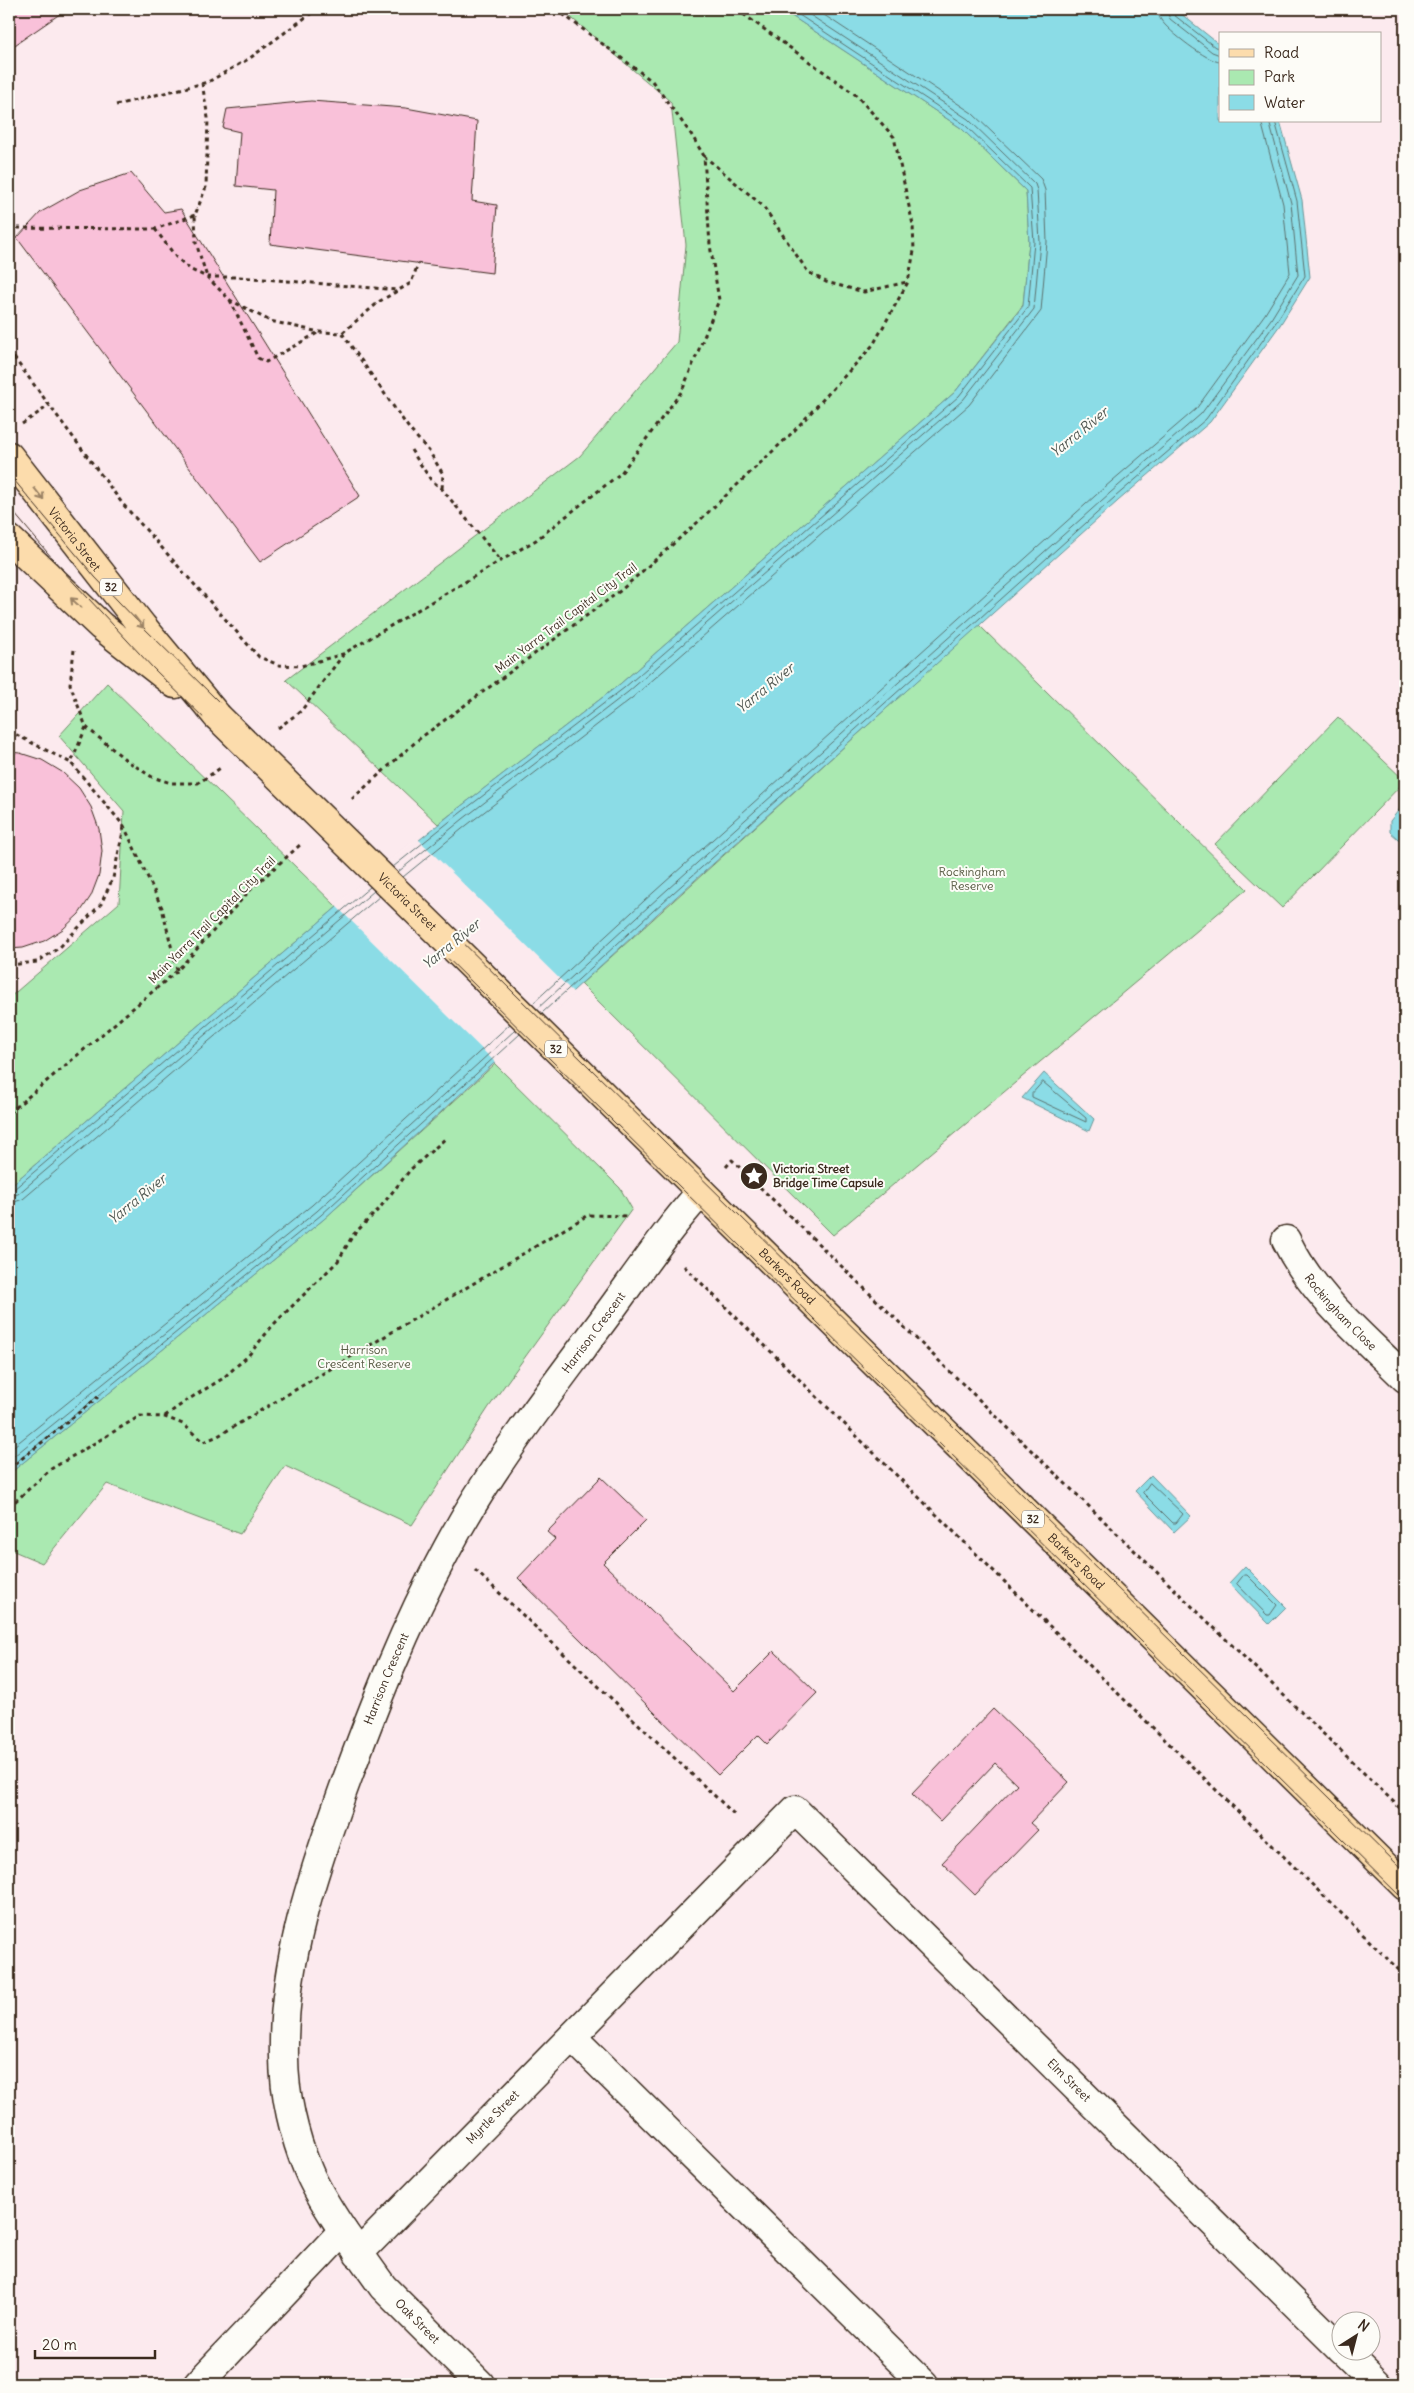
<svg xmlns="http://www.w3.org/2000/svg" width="1414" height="2393" viewBox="0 0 1414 2393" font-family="Delius,sans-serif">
<rect width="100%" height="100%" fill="#fceaee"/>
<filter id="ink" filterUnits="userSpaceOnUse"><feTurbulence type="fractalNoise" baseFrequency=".02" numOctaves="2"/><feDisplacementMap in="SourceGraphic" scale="10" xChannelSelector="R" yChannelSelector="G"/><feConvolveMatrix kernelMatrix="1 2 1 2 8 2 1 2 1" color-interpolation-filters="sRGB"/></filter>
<g filter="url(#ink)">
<!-- green -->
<path fill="#aae9b1" stroke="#728a68" d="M561 9H781L961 128 1026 191 1029 242 1023 305 955 392 620 684 438 824 286 680 580 456 677 342 686 245 671 102Z
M979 625 1247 889 833 1235 581 984Z
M107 683 337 907 9 1187V998L119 903 124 811 59 736Z
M1338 717 1405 781 1282 908 1215 844Z
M495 1064 620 1188 632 1209 489 1407 412 1525 285 1466 240 1534 107 1484 42 1563 9 1549V1474L324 1219Z"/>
<!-- water -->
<path fill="#8bdce6" stroke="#6b9596" d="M781 9H1175L1220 45V121H1280L1302 200 1310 277 1280 325 1210 422 1118 501 656 915 324 1219 9 1474V1187L337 907 456 810 620 684 955 392 1023 306 1029 242 1026 191 961 128Z
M1403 805 1405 806V845L1390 832V821Z
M1044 1073 1094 1119 1089 1131 1022 1098Z
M1151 1475 1191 1516 1174 1532 1135 1491Z
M1245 1566 1286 1607 1269 1624 1229 1583Z"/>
<!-- pier -->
<path fill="#fceaee" d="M417 838 574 993 498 1065 335 905Z"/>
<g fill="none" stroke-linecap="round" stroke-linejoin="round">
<!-- shore -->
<path stroke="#5b716e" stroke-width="1" d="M1158 9C1158 13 1159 17 1161 20 1168 31 1208 62 1220 62
M1166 9 1170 19 1212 52 1220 55
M1172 9 1174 15 1215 47 1220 48
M393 867 459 814 624 688 959 396 1028 307 1034 242 1030 188 964 124 790 9
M398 872 463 819 628 692 963 400 1034 309 1040 242 1037 190 1035 184 968 119 801 9
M403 877 467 825 632 698 969 405 1041 311 1047 242 1045 190 1041 179 972 113 815 9
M532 1004 644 901 1105 487 1196 409 1265 314 1290 273 1283 204 1261 121
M537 1009 649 906 1110 493 1201 414 1271 319 1298 275 1291 203 1269 121
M542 1013 653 911 1115 497 1206 419 1276 322 1305 276 1297 201 1275 121
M1043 1082 1086 1118V1122L1032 1097V1094Z
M9 1190 14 1189 370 887
M9 1196 18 1194 374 891
M9 1204 23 1199 380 896
M9 1450 312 1205 510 1024
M9 1460 317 1211 515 1030
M9 1468 321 1215 520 1034
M1150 1483 1183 1514 1176 1523H1173L1143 1493Z
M1244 1575H1247L1277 1605 1270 1615H1267L1237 1584Z"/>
</g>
<!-- building -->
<path fill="#f9c1d9" stroke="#3b2a1e" d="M9 9H67L9 49Z
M311 101 406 108 477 121 472 201 497 205 492 273 270 244 273 190 236 186 240 132 223 128 227 109Z
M131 173 164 212 181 209 360 496 260 562 17 238 41 212 80 190Z
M9 752 20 753 42 760 62 772 79 788 91 807 99 829 102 851 99 875 91 896 79 914 63 929 44 941 23 948 9 949Z
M601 1477 646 1520 603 1563 734 1691 774 1651 817 1693 767 1744 758 1735 718 1775 518 1578 555 1539 547 1532Z
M993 1709 1069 1782 1030 1823 1038 1830 975 1895 942 1863 1017 1784 995 1763 940 1821 912 1794Z"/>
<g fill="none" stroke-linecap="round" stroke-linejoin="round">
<defs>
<g id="minor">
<path id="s1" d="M1286 1240C1313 1296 1362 1335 1405 1378"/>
<path d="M572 2037 924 2384"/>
<path id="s2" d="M343 2231C331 2212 317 2192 308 2170 294 2136 284 2094 284 2057 282 1964 312 1876 343 1790 373 1708 405 1626 447 1549 489 1470 545 1399 598 1327 632 1282 663 1234 701 1192"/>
<path id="s3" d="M358 2254 795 1810 1342 2350"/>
<path d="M1342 2350 1377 2384"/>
<path id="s4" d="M198 2384 343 2231 383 2287 480 2384"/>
</g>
<g id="major">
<path id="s5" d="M9 456 142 626 217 716"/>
<path d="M9 539 101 626 175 684"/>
<path id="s6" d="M451 945 1405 1886"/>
</g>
</defs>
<!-- minor casing -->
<use href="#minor" stroke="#3b2a1e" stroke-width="31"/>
<!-- major casing -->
<use href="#major" stroke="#3b2a1e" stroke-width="31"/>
<!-- path -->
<path stroke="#3b2a1e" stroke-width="3" stroke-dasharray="4 4" stroke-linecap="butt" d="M556 9 652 81 691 134 704 156
M202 83 208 118 206 187 195 215 196 243 207 277
M116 105 208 82 250 58 317 9
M9 228 155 229 195 215
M155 229 176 257 191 270 207 277 230 300 270 321 319 332 342 333 380 301 411 283 418 264
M207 277H239L398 290
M230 300 258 358 266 362 319 332
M342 333 410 430 429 451 443 474 442 489
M9 351 122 503 259 657 279 665 301 666 343 654 536 540 621 473 682 391 719 300 710 245 704 156 763 206 808 272 826 282 864 292 907 282
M22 424 50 405
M411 450 431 480 442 489 501 561
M74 650 70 684 86 727 126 760 152 777 171 783H198L222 767
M86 727 71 763 124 826 162 908 177 970
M278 728 301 711 343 655
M9 731 71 763
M352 799 419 739 620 591 698 522 793 432 873 345 908 282 914 251 913 225 894 137 856 95 736 9
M9 965 37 962 60 947 101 904 113 878 124 827
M9 1113 177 971 253 887 300 845
M726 1167 732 1160 1405 1813
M684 1266 1405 1976
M165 1416 189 1399 222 1379 248 1356 273 1325 338 1261 353 1235 378 1210 411 1169 445 1139
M9 1469 98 1397
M9 1507 51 1469 140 1416 165 1417 183 1424 203 1442 218 1436 588 1215 629 1216
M475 1570 735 1815"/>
<!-- minor -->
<use href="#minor" stroke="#fdfcf7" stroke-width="28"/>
<!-- major -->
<use href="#major" stroke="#fcdcac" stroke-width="28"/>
<!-- tram -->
<path stroke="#3b2a1e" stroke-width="1" d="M9 474 95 577 142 626 1405 1872
M9 507 63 571 153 668 1405 1901"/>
<defs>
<g id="major-bridge">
<path id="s7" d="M217 716 451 945"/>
</g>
</defs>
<!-- major-bridge casing -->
<use href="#major-bridge" stroke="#3b2a1e" stroke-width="31" stroke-linecap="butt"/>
<!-- major-bridge -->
<use href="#major-bridge" stroke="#fcdcac" stroke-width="28"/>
</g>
<!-- one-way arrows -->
<defs><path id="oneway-shaft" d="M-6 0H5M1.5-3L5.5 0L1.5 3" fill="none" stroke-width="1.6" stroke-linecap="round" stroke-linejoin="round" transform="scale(1.25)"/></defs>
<g stroke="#9c8365">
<use href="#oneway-shaft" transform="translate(39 494) rotate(52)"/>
<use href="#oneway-shaft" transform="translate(76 603) rotate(-137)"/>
<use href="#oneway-shaft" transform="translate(139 622) rotate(52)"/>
</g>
</g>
<!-- icons -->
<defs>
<symbol id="sight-disc" viewBox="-11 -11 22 22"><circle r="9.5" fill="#3b2a1e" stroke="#fdfcf7"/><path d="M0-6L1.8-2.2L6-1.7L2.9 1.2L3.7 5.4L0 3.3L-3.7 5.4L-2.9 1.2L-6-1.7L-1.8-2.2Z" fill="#fff"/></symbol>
</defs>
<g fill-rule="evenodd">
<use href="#sight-disc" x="738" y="1160" width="32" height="32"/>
</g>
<g text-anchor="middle" stroke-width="4" stroke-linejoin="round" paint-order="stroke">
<!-- shield labels -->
<g fill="#fdfcf7" stroke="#75695f" stroke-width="1">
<rect x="100" y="578.5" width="22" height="17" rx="4"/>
<rect x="545" y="1040.5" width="22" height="17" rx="4"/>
<rect x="1022" y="1510.5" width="22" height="17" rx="4"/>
</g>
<g font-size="11" font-weight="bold" fill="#3b2a1e">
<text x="111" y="591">32</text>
<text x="556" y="1053">32</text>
<text x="1033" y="1523">32</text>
</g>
<!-- street labels -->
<g font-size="12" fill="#3b2a1e" stroke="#fdfcf7">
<text dy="4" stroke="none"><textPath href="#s5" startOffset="106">Victoria Street</textPath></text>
<text transform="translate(566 618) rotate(-37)" y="4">Main Yarra Trail Capital City Trail</text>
<text dy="4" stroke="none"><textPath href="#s7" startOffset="266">Victoria Street</textPath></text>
<text transform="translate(212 920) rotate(-45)" y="4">Main Yarra Trail Capital City Trail</text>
<text dy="4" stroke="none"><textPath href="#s6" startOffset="472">Barkers Road</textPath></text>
<text dy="4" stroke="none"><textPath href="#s1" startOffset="91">Rockingham Close</textPath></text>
<text dy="4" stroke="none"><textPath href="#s2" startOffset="986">Harrison Crescent</textPath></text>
<text dy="4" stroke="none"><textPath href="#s6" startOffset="878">Barkers Road</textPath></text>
<text dy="4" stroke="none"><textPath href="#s2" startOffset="581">Harrison Crescent</textPath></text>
<text dy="4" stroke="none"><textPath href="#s3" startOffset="1008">Elm Street</textPath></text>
<text dy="4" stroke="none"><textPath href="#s3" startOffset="192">Myrtle Street</textPath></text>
<text dy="4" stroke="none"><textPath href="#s4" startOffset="328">Oak Street</textPath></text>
</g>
<!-- park labels -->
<g font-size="12" fill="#575a43" stroke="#fdfcf7">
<text x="972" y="876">Rockingham<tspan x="972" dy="14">Reserve</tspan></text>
<text x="364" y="1354">Harrison<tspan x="364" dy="14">Crescent Reserve</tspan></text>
</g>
<!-- poi labels -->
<g font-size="12" font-weight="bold" fill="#3b2a1e" stroke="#fdfcf7" text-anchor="start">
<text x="773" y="1173">Victoria Street<tspan x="773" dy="14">Bridge Time Capsule</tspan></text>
</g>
<!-- water labels -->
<g font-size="14" font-style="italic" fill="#4f5650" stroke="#fdfcf7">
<text transform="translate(1079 432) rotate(-39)" y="5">Yarra River</text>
<text transform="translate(765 688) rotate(-39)" y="5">Yarra River</text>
<text transform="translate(451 944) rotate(-39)" y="5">Yarra River</text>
<text transform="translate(137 1199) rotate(-39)" y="5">Yarra River</text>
</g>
</g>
<!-- margin -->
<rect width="1414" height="2393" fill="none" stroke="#fdfcf7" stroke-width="30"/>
<rect x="15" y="15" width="1384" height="2363" fill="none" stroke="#3b2a1e" stroke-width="2" filter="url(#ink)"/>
<!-- legend -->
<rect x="1219" y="32" width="162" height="90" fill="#fdfcf7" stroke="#afa8a0"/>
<rect x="1229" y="49" width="25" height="8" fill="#fcdcac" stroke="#afa8a0"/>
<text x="1264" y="58" font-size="15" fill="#3b2a1e">Road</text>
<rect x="1229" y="70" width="25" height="15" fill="#aae9b1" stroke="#afa8a0"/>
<text x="1264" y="82" font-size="15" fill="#3b2a1e">Park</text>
<rect x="1229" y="95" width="25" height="15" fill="#8bdce6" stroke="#afa8a0"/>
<text x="1264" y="108" font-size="15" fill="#3b2a1e">Water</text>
<!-- north arrow -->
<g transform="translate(1356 2336) rotate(36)"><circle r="24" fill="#fdfcf7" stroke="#afa8a0"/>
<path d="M0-4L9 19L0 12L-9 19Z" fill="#3b2a1e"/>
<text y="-8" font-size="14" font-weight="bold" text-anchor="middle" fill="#3b2a1e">N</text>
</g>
<!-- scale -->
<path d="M35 2350v8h120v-8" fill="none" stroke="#3b2a1e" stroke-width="2.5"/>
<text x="42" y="2350" font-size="15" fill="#3b2a1e" stroke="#fdfcf7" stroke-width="4" paint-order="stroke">20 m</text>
</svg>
